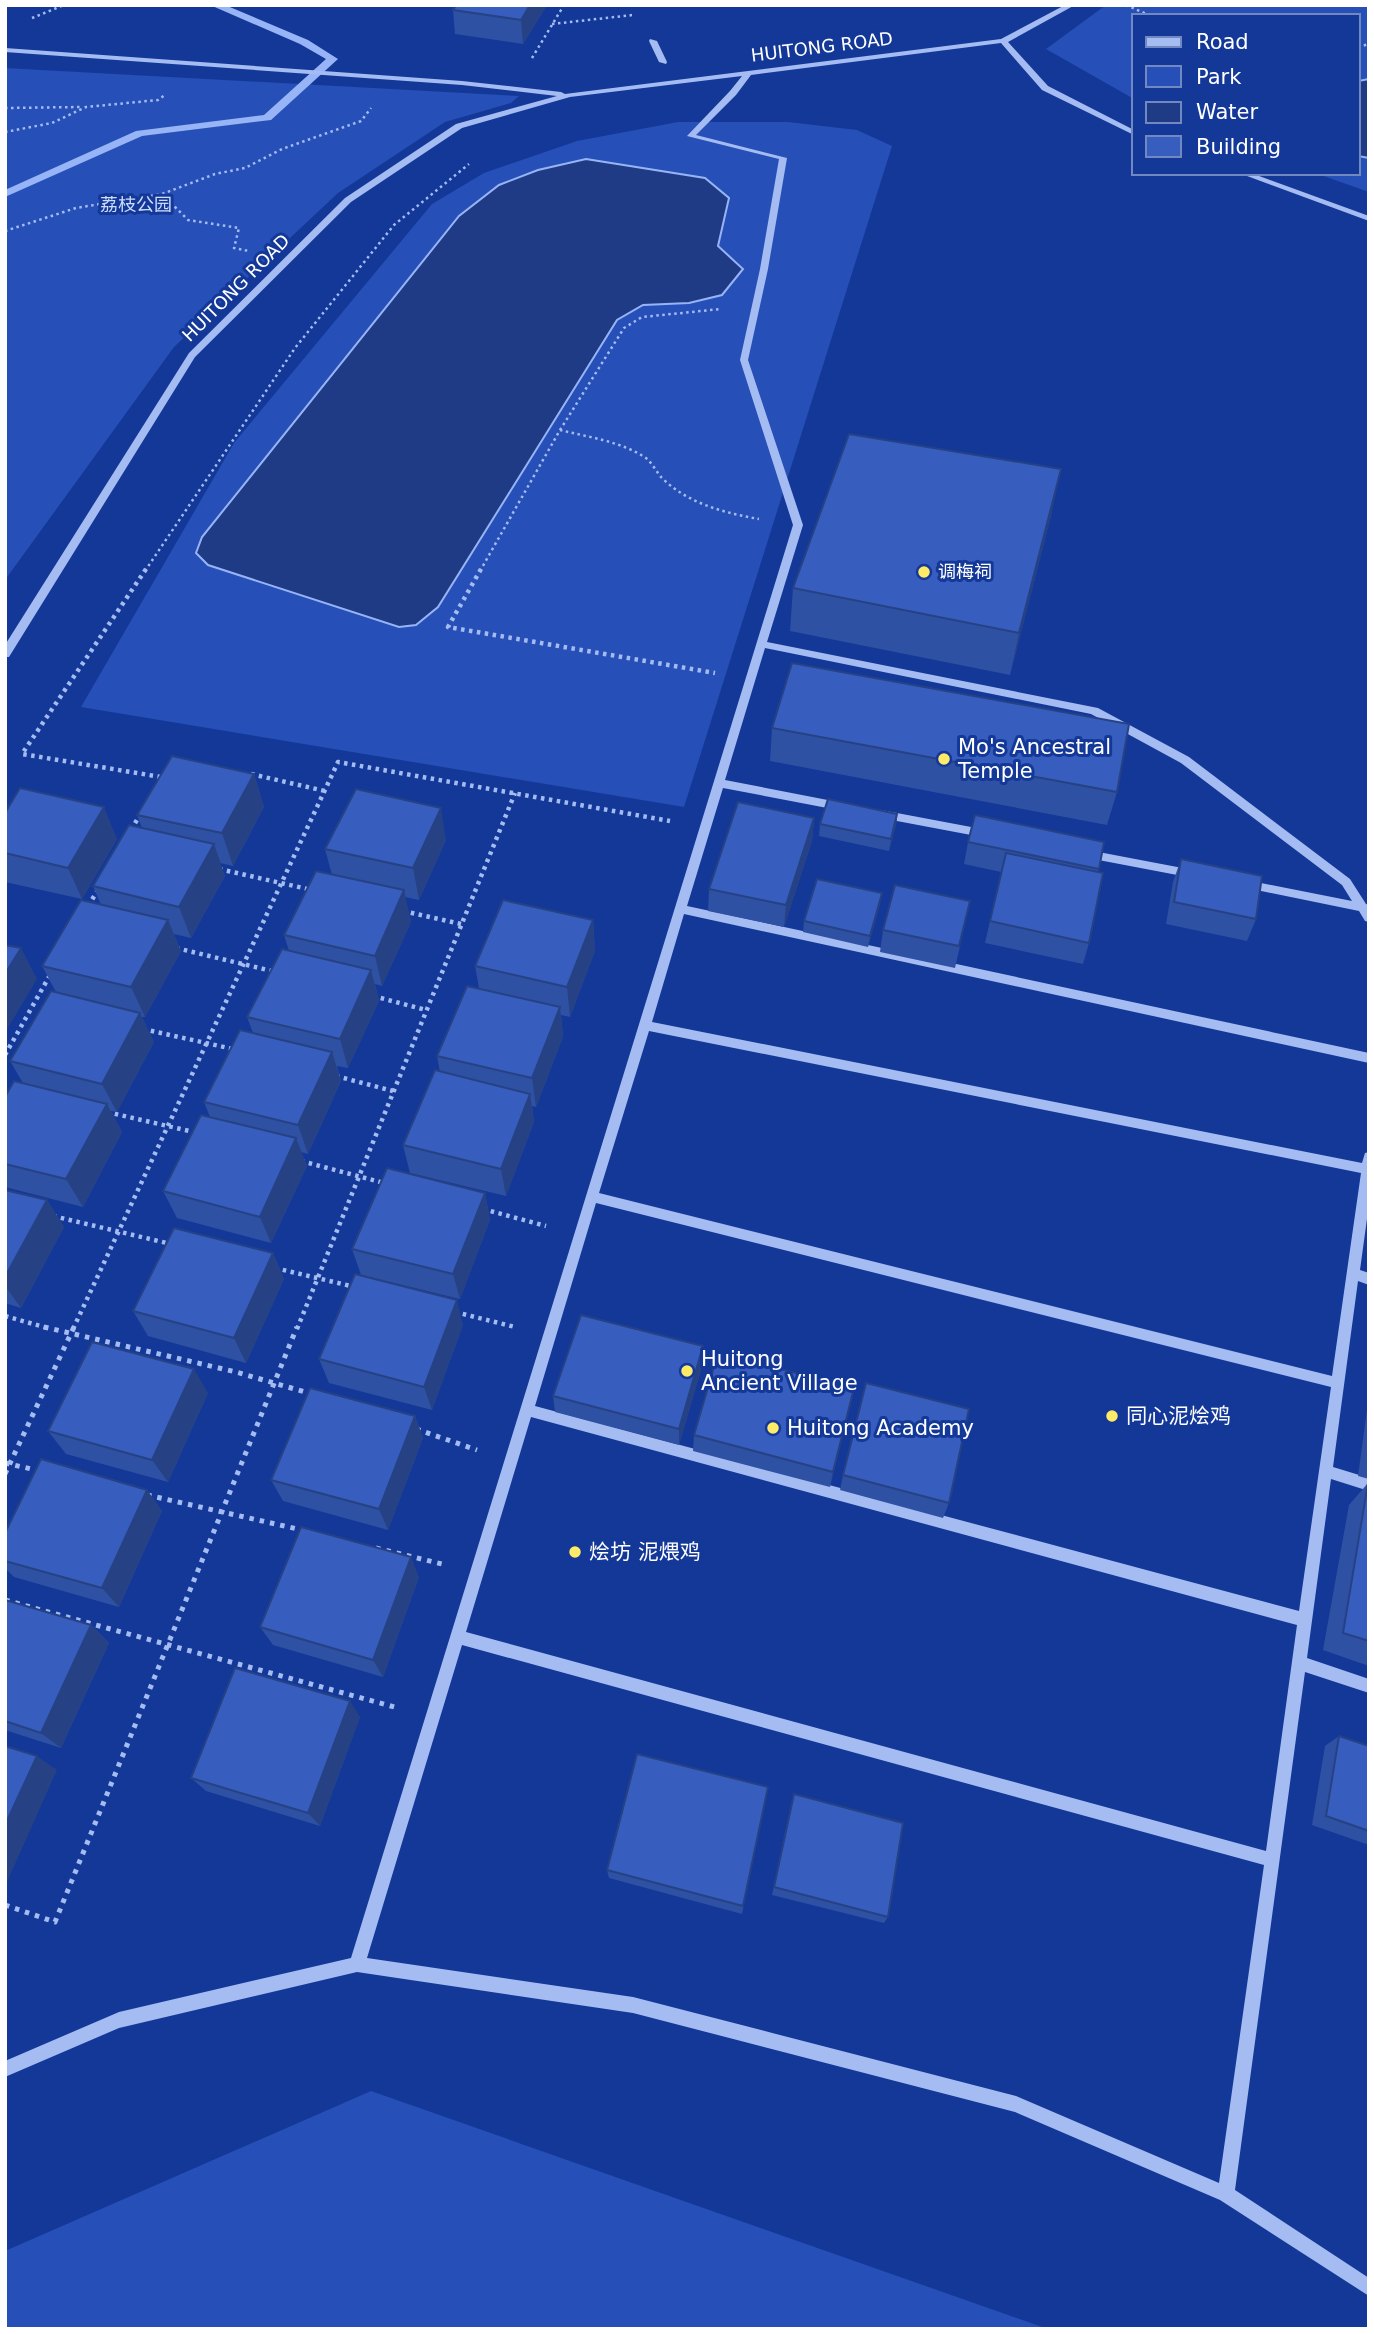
<svg xmlns="http://www.w3.org/2000/svg" width="1374" height="2334" viewBox="0 0 1374 2334" font-family="'DejaVu Sans','Noto Sans SC',sans-serif">
<rect width="100%" height="100%" fill="#133898"/>
<!-- green -->
<path fill="#2650b7" d="M1106 5H1369V192L1315 173H1358V16H1134V99L1046 49Z
M5 68 519 96 511 103 445 122 338 193 174 347 5 580Z
M678 122H788L857 130 892 146 684 807 81 707 234 443 432 204 484 173 577 141Z
M371 2091 1048 2329H5V2251Z"/>
<!-- water -->
<path fill="#203b85" stroke="#97b4f6" stroke-width="2" d="M1369 79V158L1358 156V81Z
M586 159 705 178 729 198 718 246 743 269 722 295 689 303 643 305 617 320 438 607 416 625 399 627 208 565 196 553 202 537 459 216 499 185 538 170Z"/>
<g fill="none" stroke-linecap="round" stroke-linejoin="round">
<!-- stream -->
<path fill="#97b4f6" fill-rule="evenodd" d="M210 5H225L308 40 338 59 271 120 142 136 5 197V190L136 131 264 115 326 59 300 44Z"/>
<!-- path-far2 -->
<path stroke="#a5bcf3" stroke-width="2.5" stroke-dasharray="2.5 3.5" stroke-linecap="butt" d="M1126 5 1151 16
M32 18 64 5
M552 24 633 15
M1358 47 1369 44
M532 58 564 5
M5 108 81 107
M5 132 52 123 86 107 158 100 165 95
M162 194 188 220 239 228 234 248 249 251
M5 231 76 208 162 194 215 174 245 168 282 149 361 121 371 108
M560 430C588 437 618 441 643 456 653 462 656 473 664 480 690 504 725 513 759 519
M145 571 295 348 394 225 469 164
M480 571 560 430 624 328 642 317 721 309"/>
<!-- path-far1 -->
<path stroke="#a5bcf3" stroke-width="4.5" stroke-dasharray="3.5 4.5" stroke-linecap="butt" d="M146 569 22 754 161 777
M481 569 448 627 715 673
M251 774 325 791
M131 830 141 813
M219 869 312 890
M88 906 98 890
M403 911 461 924
M176 948 276 972
M373 996 426 1010
M143 1029 233 1049
M5 1055 50 975
M336 1076 393 1091
M107 1112 198 1133
M301 1161 384 1183
M483 1209 546 1226
M53 1216 171 1244
M275 1268 355 1287
M455 1312 515 1327
M5 1316 51 1329
M73 1329 338 762 670 821
M297 1329 515 793"/>
<!-- path -->
<path stroke="#a5bcf3" stroke-width="5" stroke-dasharray="4.5 6" stroke-linecap="butt" d="M44 1327 236 1372 312 1394
M416 1429 477 1450
M5 1463 40 1471
M5 1474 74 1327
M147 1495 302 1530
M376 1548 442 1564
M5 1600 398 1708
M5 1905 55 1922 297 1327"/>
<!-- minor -->
<path fill="#a5bcf3" fill-rule="evenodd" d="M1065 5H1075L1008 42 1048 86 1134 130V135L1042 90 1001 43 751 75 736 95 696 135 787 158 768 269 748 360 803 525 767 642 1098 708 1189 757 1350 879 1366 904 1369 905V922L1365 921 1359 911 1242 887 1240 884 1242 881 1246 880 1352 901 1342 885 1181 763 1091 714 765 648 725 780 843 803 848 807 843 811 723 788 687 906 1369 1053V1063L684 914 652 1022 1362 1163 1365 1153 1369 1152V1204L1360 1270 1369 1273V1285L1358 1281 1333 1467 1369 1478V1491L1331 1479 1307 1658 1369 1679V1693L1305 1672 1235 2190 1369 2278V2296L1220 2200 1015 2112 633 2013 357 1972 119 2028 5 2077V2061L119 2012 351 1958 793 525 740 360 760 269 779 159 687 136 730 91 742 76 570 97 462 128 351 202 195 357 9 657H5V645L189 353 345 198 456 124 557 96 462 85 5 52V48L462 81 561 92 565 94 1001 39ZM649 1031 1361 1173 1332 1376 599 1193ZM596 1203 1331 1387 1299 1611 535 1406ZM531 1417 1297 1625 1266 1851 466 1632ZM462 1645 1264 1865 1219 2183 1016 2096 633 1997 367 1958Z
M650 39 657 41 667 62 666 64 659 62 649 41Z
M1239 173H1251L1369 216V221Z
M881 810 987 830 992 834 987 838 881 818 876 814Z
M1088 850 1193 870 1199 874 1193 878 1088 858 1083 854Z"/>
</g>
<!-- wall -->
<path fill="#2f51a3" d="M547 5 523 44 455 34 453 10Z
M1052 512 1010 675 790 631 793 588Z
M772 728 1117 792 1107 825 770 761Z
M254 774 264 807 233 866 220 863 225 876 191 938 174 934 181 951 145 1017H142L154 1042 117 1112 111 1111 122 1132 83 1207 5 1187V1097L23 1083 10 1061 56 992 42 966 101 905 93 886 142 828 137 815Z
M5 813 117 839 82 899 5 882Z
M897 814 896 825 889 851 819 836 820 824Z
M814 818 812 841 784 927 708 911 709 889Z
M446 840 419 900 405 897 411 922 382 986 375 984 379 1001 348 1068 337 1066 341 1081 308 1154 301 1152 307 1166 271 1243 177 1218 163 1191 210 1117 204 1102 253 1033 247 1017 289 951 284 935 332 875 325 849Z
M968 842H1104L1098 872 1089 943 1083 964 985 943 1001 872 964 864Z
M1181 859 1256 919 1247 941 1166 924 1173 882Z
M880 904 868 947 803 932 804 921Z
M593 920 595 951 570 1017 561 1015 563 1037 536 1107 532 1106 534 1122 506 1196 410 1173 403 1145 440 1072 437 1056 479 988 475 966Z
M965 924 955 968 880 952 883 930Z
M5 1190 47 1200 64 1227 21 1308 5 1303Z
M485 1193 490 1220 460 1299 361 1275 352 1249Z
M273 1253 284 1279 246 1363 148 1336 133 1311Z
M463 1325 432 1410 329 1383 319 1359Z
M703 1363 679 1445 555 1412 553 1396Z
M854 1388 830 1487 693 1451 694 1435Z
M208 1393 168 1482 66 1454 48 1431Z
M1369 1395V1479L1358 1476Z
M415 1416 423 1438 388 1530 283 1501 271 1480Z
M843 1475 949 1503 943 1518 840 1490Z
M1368 1483 1369 1484V1666L1323 1650 1349 1505Z
M147 1490 162 1511 119 1607 14 1577 5 1568V1533Z
M419 1577 383 1677 273 1645 260 1627Z
M5 1600 91 1625 109 1643 61 1748 5 1730Z
M360 1717 320 1826 206 1791 191 1778Z
M1339 1736 1369 1746V1845L1312 1825 1325 1746Z
M768 1787 742 1914 609 1878 607 1870Z
M791 1804 888 1917 884 1923 772 1895Z"/>
<!-- shaded-wall -->
<path fill="#264285" d="M530 5H547L523 44 521 20Z
M1061 469 1052 512 1010 675 1019 633Z
M254 774 264 807 233 866 222 833Z
M104 807 117 839 82 899 68 868Z
M441 808 446 840 419 900 413 868Z
M897 814 896 825 889 851 891 839Z
M814 818 812 841 784 927 786 905Z
M214 844 225 876 191 938 179 907Z
M404 890 411 922 382 986 375 956Z
M882 893 880 904 868 947 870 936Z
M168 920 181 951 145 1017 131 987Z
M593 920 595 951 570 1017 567 987Z
M21 948 37 979 5 1033V974Z
M371 970 379 1001 348 1068 340 1039Z
M560 1007 563 1037 536 1107 532 1078Z
M140 1013 154 1042 117 1112 102 1084Z
M332 1052 341 1081 308 1154 298 1125Z
M530 1094 534 1122 506 1196 501 1169Z
M107 1104 122 1132 83 1207 66 1179Z
M296 1138 307 1166 271 1243 260 1217Z
M485 1193 490 1220 460 1299 453 1274Z
M47 1200 64 1227 21 1308 5 1286V1277Z
M273 1253 284 1279 246 1363 234 1338Z
M457 1300 463 1325 432 1410 424 1387Z
M703 1346V1363L679 1445V1429Z
M194 1369 208 1393 168 1482 152 1460Z
M854 1388 851 1404 830 1487 833 1472Z
M415 1416 423 1438 388 1530 379 1509Z
M147 1490 162 1511 119 1607 102 1588Z
M411 1557 419 1577 383 1677 373 1660Z
M91 1625 109 1643 61 1748 41 1733Z
M350 1701 360 1717 320 1826 308 1813Z
M37 1756 57 1770 7 1882 5 1881V1825Z"/>
<!-- building -->
<path fill="#375ebe" stroke="#264285" stroke-width="2" d="M456 5H530L521 20 453 10Z
M849 434 1061 469 1019 633 793 588Z
M792 663 1129 724 1117 792 772 728Z
M172 756 254 774 222 833 137 815Z
M20 788 104 807 68 868 5 853V813Z
M356 789 441 808 413 868 325 849Z
M828 799 897 814 891 839 820 824Z
M738 802 814 818 786 905 709 889Z
M975 815 1104 842 1099 869 968 842Z
M129 825 214 844 179 907 93 886Z
M1006 853 1103 873 1089 943 990 921Z
M1181 859 1262 876 1256 919 1174 902Z
M316 871 404 890 375 956 284 935Z
M817 879 882 893 870 936 804 921Z
M895 885 970 901 959 946 883 930Z
M81 900 168 920 131 987 42 966Z
M503 900 593 920 567 987 475 966Z
M5 945 21 948 5 974Z
M282 949 371 970 340 1039 247 1017Z
M467 986 560 1007 532 1078 437 1056Z
M51 991 140 1013 102 1084 10 1061Z
M240 1030 332 1052 298 1125 204 1102Z
M435 1070 530 1094 501 1169 403 1145Z
M14 1081 107 1104 66 1179 5 1164V1097Z
M201 1115 296 1138 260 1217 163 1191Z
M387 1168 485 1193 453 1274 352 1249Z
M5 1190 47 1200 5 1277Z
M174 1228 273 1253 234 1338 133 1311Z
M355 1274 457 1300 424 1387 319 1359Z
M581 1315 703 1346 679 1429 553 1396Z
M92 1342 194 1369 152 1460 48 1431Z
M718 1353 854 1388 833 1472 694 1435Z
M866 1383 969 1409 949 1503 843 1475Z
M310 1388 415 1416 379 1509 271 1480Z
M41 1459 147 1490 102 1588 5 1561V1533Z
M1368 1483 1369 1484V1641L1343 1633Z
M301 1527 411 1557 373 1660 260 1627Z
M5 1600 91 1625 41 1733 5 1721Z
M235 1668 350 1701 308 1813 191 1778Z
M1339 1736 1369 1746V1831L1326 1816Z
M5 1746 37 1756 5 1825Z
M637 1754 768 1787 743 1906 607 1870Z
M794 1794 903 1823 888 1917 774 1887Z"/>
<!-- markers -->
<g fill="#ffeb67" stroke="#133898" stroke-width="2.5">
<circle cx="924" cy="572" r="7"/>
<circle cx="944" cy="759" r="7"/>
<circle cx="687" cy="1371" r="7"/>
<circle cx="1112" cy="1416" r="7"/>
<circle cx="773" cy="1428" r="7"/>
<circle cx="575" cy="1552" r="7"/>
</g>
<g text-anchor="middle" stroke-width="6" stroke-linejoin="round" paint-order="stroke">
<!-- far-street labels -->
<g font-size="18" fill="#fff" stroke="#133898">
<text transform="translate(822 47) rotate(-7)" y="6">HUITONG ROAD</text>
<text transform="translate(236 288) rotate(-45)" y="6">HUITONG ROAD</text>
</g>
<!-- far-park labels -->
<g font-size="18" fill="#cddbfd" stroke="#133898">
<text x="136" y="211">荔枝公园</text>
</g>
<!-- far-poi labels -->
<g font-size="18" fill="#fff" stroke="#133898" text-anchor="start">
<text x="938" y="578">调梅祠</text>
</g>
<!-- poi labels -->
<g font-size="21" fill="#fff" stroke="#133898" text-anchor="start">
<text x="958" y="754">Mo's Ancestral<tspan x="958" dy="24">Temple</tspan></text>
<text x="701" y="1366">Huitong<tspan x="701" dy="24">Ancient Village</tspan></text>
<text x="1126" y="1423">同心泥烩鸡</text>
<text x="787" y="1435">Huitong Academy</text>
<text x="589" y="1559">烩坊 泥煨鸡</text>
</g>
</g>
<!-- border -->
<rect width="1374" height="2334" fill="none" stroke="#ffffff" stroke-width="14"/>
<!-- legend -->
<rect x="1132" y="14" width="228" height="161" fill="#133898" stroke="#7188c1" stroke-width="2"/>
<rect x="1146" y="37" width="35" height="10" fill="#a5bcf3" stroke="#7188c1" stroke-width="2"/>
<text x="1196" y="49" font-size="21" fill="#ffffff">Road</text>
<rect x="1146" y="66" width="35" height="21" fill="#2650b7" stroke="#7188c1" stroke-width="2"/>
<text x="1196" y="84" font-size="21" fill="#ffffff">Park</text>
<rect x="1146" y="102" width="35" height="21" fill="#203b85" stroke="#7188c1" stroke-width="2"/>
<text x="1196" y="119" font-size="21" fill="#ffffff">Water</text>
<rect x="1146" y="136" width="35" height="21" fill="#375ebe" stroke="#7188c1" stroke-width="2"/>
<text x="1196" y="154" font-size="21" fill="#ffffff">Building</text>
</svg>
